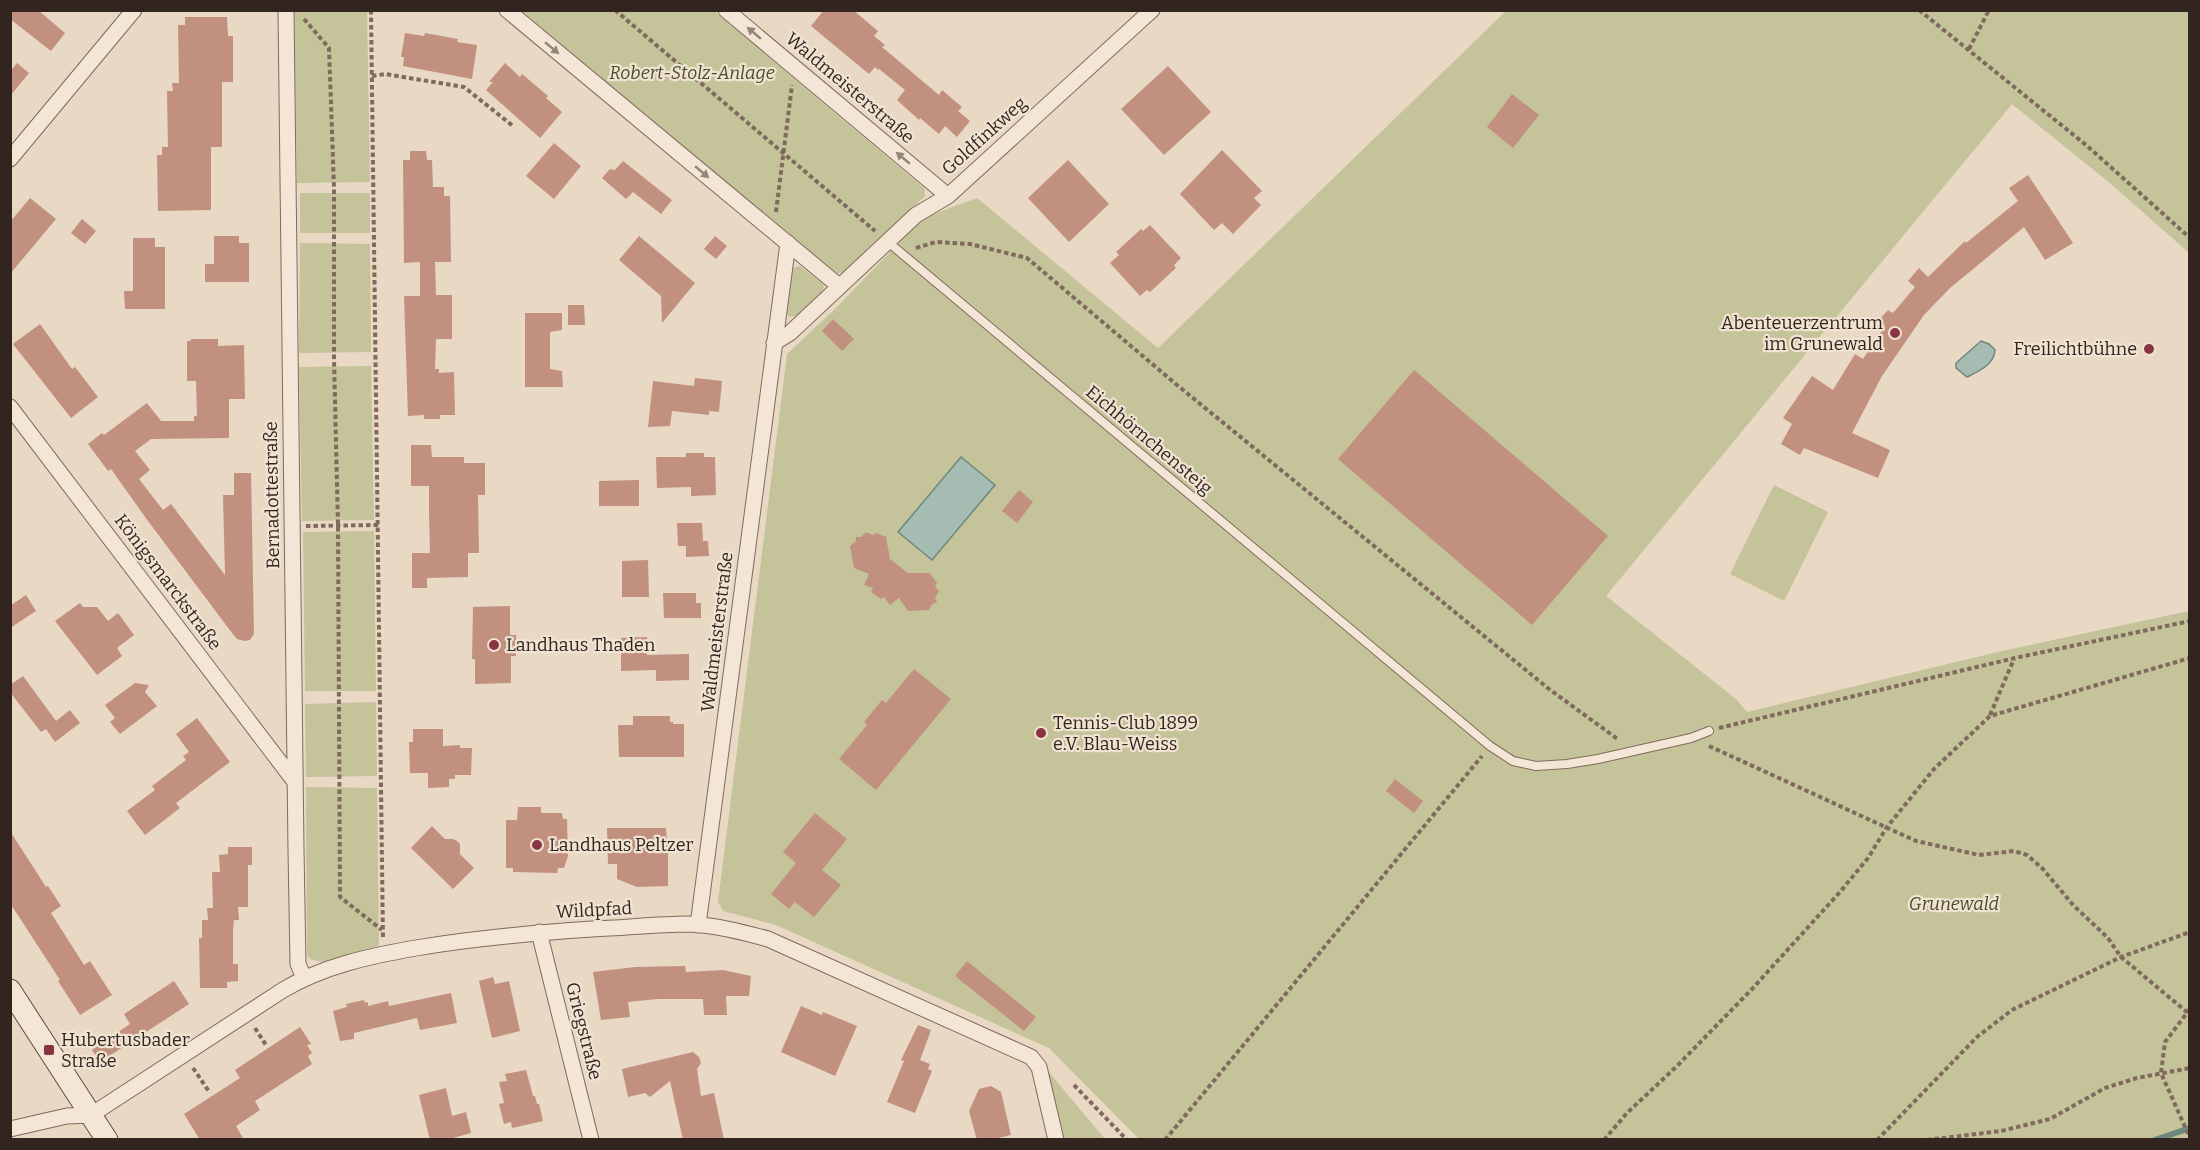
<svg xmlns="http://www.w3.org/2000/svg" width="2200" height="1150" viewBox="0 0 2200 1150" font-family="Bitter,serif">
<rect width="100%" height="100%" fill="#e8d8c4"/>
<!-- green -->
<path fill="#c4c399" d="M367 11 370 182 297 183 294 12Z
M519 11H714L924 188 925 196 844 272 836 274Z
M1506 11H2189V253L2111 184 2012 104 1606 596 1736 699 1747 712 2002 651 2189 611V1139H1139L1049 1048 776 925 723 911 718 902 787 354 836 308 923 218 977 198 1158 348Z
M300 193H370V233H300Z
M300 243 370 244 371 352 299 353Z
M800 266 823 284 824 288 822 292 796 316 789 317 786 311 791 273 793 268Z
M371 366 374 520 302 521 299 367Z
M1774 485 1828 512 1784 601 1730 574Z
M374 531 376 691H305L303 532Z
M376 702 377 776 306 777 305 704Z
M306 787 377 788 379 946 321 962 310 959 307 954Z
M1048 1071 1105 1139H1064Z"/>
<!-- water -->
<path fill="#a5bcb2" stroke="#6d887e" stroke-width="1.5" d="M1981 341 1989 344 1995 350C1994 365 1979 371 1967 377L1956 368V363Z
M961 457 995 485 932 560 898 532Z"/>
<g fill="none" stroke-linecap="round" stroke-linejoin="round">
<!-- stream -->
<path stroke="#6d887e" stroke-width="6" d="M2155 1140 2190 1128"/>
</g>
<!-- building -->
<path fill="#c2907e" d="M10 10H38L65 33 51 51 10 19Z
M824 10H853L878 31 874 36 885 45 882 47 939 95 942 90 962 107 958 111 970 121 957 137 945 126 939 134 920 118 919 120 897 100 905 90 879 69 878 70 875 67 869 74 811 26Z
M185 17H227L228 36H233V82H222V147H211V210L158 211 157 155H162V147H168L167 91H173L172 83H179L178 25H185Z
M405 33 424 36 425 33 458 39 457 42 477 45 472 79 403 66 404 57H401Z
M17 63 29 73 10 96V72Z
M505 63 520 77 522 74 548 96 546 98 562 112 540 138 486 90 493 82H489Z
M1168 66 1211 112 1164 155 1121 109Z
M1512 94 1539 115 1513 148 1487 127Z
M554 143 581 166 554 199 526 176Z
M1222 150 1262 191 1254 198 1261 205 1233 234 1222 223 1214 230 1180 194Z
M410 151H426L427 160H432L433 187H444V196H450L451 262H435L436 295H452V339H436L435 369H439V373L454 372 455 415H440V419H424V415L408 416 404 296H420V262L404 263 403 160H410Z
M1068 160 1109 204 1069 242 1028 198Z
M623 161 672 200 661 214 633 192 626 199 602 178 610 169 615 170Z
M2028 175 2073 243 2045 260 2024 227 1950 288 1924 315 1882 376 1852 433 1890 450 1878 478 1804 448 1800 455 1781 444 1792 424 1783 418 1812 376 1833 390 1855 354 1863 359 1885 326 1878 321 1888 310 1893 313 1915 287 1908 281 1919 268 1928 277 1965 241 1966 243 2018 201 2009 188Z
M30 198 56 219 10 274V222Z
M82 219 96 231 85 244 71 233Z
M1150 225 1181 258 1174 265 1176 268 1150 292 1147 290 1140 296 1110 263 1119 255 1116 252 1141 229 1143 231Z
M214 236H239V243H249V282H205V264H214Z
M639 236 695 283 662 323 661 296 619 260Z
M715 236 727 246 716 259 704 249Z
M133 238H155V247H165V309H125L124 291H133Z
M568 305H584L585 325H568Z
M525 313H562V330L550 332V369L562 371 563 387H525Z
M833 319 854 339 842 351 822 331Z
M40 324 72 369 75 367 98 397 71 418 13 344Z
M191 339H218V346L244 345 245 399H229V438L151 439 135 451 150 470 139 479 163 510 171 504 225 575 223 495H234V473H251L254 634 250 640 245 641 237 639 232 633 148 521 111 469 108 471 88 444 102 433 104 435 147 403 161 421H194V416H197L196 381H187V341H191Z
M1414 370 1608 536 1532 625 1338 459Z
M695 378 722 381 719 412 709 411V415L672 411 670 426 648 427 653 381 694 386Z
M411 445H431L432 457H464V463H485V495H478L479 553H468V577L427 578V588H412V553H430L429 513V486H411Z
M686 453H704V457H715L716 495 691 496V487L657 488 656 457H686Z
M639 480V506H599V481Z
M1019 490 1033 502 1017 523 1002 511Z
M677 523H702L703 541H708L709 556 686 557V546H678Z
M866 532 873 535 876 533 886 537 890 559 908 573H930L937 583 935 586 939 591 935 598 937 602 932 604 929 610 908 611 899 598 890 605 884 597 881 599 871 592 873 588 864 585 869 574 854 568 850 546 856 541V537H861Z
M648 560 649 597H622V561Z
M663 593H696V603H701V618H664Z
M26 595 36 611 10 628V606Z
M80 603 83 607H97L108 621 118 613 134 635 117 648 122 656 97 675 55 621Z
M510 606V635H516V656H511V683L475 684V659H472L473 607Z
M647 637V655L689 654V680L656 681V670L621 671V638Z
M914 669 951 699 876 790 839 759 867 725 864 722 882 700 886 703Z
M23 676 56 721 70 710 80 723 55 742 46 729 41 732 10 692V685Z
M135 683 149 685 145 692 157 706 120 734 110 722 115 718 105 705Z
M633 716H670V722H673V724H684V757H619L618 725H633Z
M197 718 230 762 176 803 180 808 145 835 127 811 155 790 152 786 186 760 183 756 189 752 176 734Z
M413 729H443V746L460 745V748H472L471 775H455V779H449V787L428 788V773H410L409 742H413Z
M1395 779 1423 801 1414 813 1386 791Z
M518 807H541V813H562L563 819H567L568 856 564 868H558L557 873 513 872V868H506V820H517Z
M815 813 847 839 822 870 841 885 814 917 795 902 789 909 771 894 796 863 783 852Z
M432 826 445 839H453L457 841 460 844V854L474 868 453 889 411 848Z
M607 828H666L667 842H668V886L637 887 617 879V864H608Z
M10 831 46 887 48 886 61 906 51 913 84 965 90 961 112 995 80 1015 58 981 60 980 10 903Z
M228 847H252V865H248V907H238L239 920H234L233 930V964H238V981L227 982V988H200L199 938H202V920H208L207 908H213L212 872H220L219 855 228 854Z
M967 961 1036 1017 1024 1031 955 976Z
M685 966 686 972 723 970 751 976 749 996H726L727 1015H704L703 999H657L628 1002 630 1017 601 1020 593 972 635 967Z
M493 977 495 984 509 981 520 1031 492 1038 479 981Z
M174 981 189 1004 100 1062 92 1050 130 1024 124 1014Z
M451 993 457 1023 420 1030 417 1018 354 1033V1039L340 1041 333 1011 347 1007 346 1004 364 1000 365 1003 368 1002V1006L388 1001 389 1006Z
M801 1006 822 1015 823 1012 857 1026 835 1076 781 1052Z
M918 1025 931 1030 920 1060 930 1064 928 1069 932 1071 915 1113 887 1102 904 1061 901 1060Z
M300 1027 311 1044 307 1045 312 1053 308 1056 312 1064 255 1101 260 1110 236 1126 244 1140H200L184 1114 240 1078 235 1070Z
M693 1052 699 1057 701 1063 697 1069 701 1096 714 1093 724 1140H683L670 1081 650 1097 645 1093 628 1097 622 1069Z
M526 1070 533 1096H535L537 1104H539L543 1121 512 1128 511 1122 504 1124 499 1104 504 1103 499 1082 507 1081 505 1074Z
M991 1086 1001 1092 1011 1135 990 1140H977L969 1111 979 1089Z
M446 1088 452 1116 466 1112 471 1133 446 1140H430L419 1095Z"/>
<g fill="none" stroke-linecap="round" stroke-linejoin="round">
<defs>
<path id="service" d="M888 242 1490 746 1513 761 1536 766 1567 764 1598 759 1691 738 1709 731"/>
<path id="minor" d="M286 10 296 850 298 964 304 978
M507 10 839 286
M726 10 948 196
M10 159 134 10
M774 343 790 333 916 215 948 196 1152 10
M10 407 295 782
M698 925 788 243
M539 932 591 1140
M10 1129 67 1116 91 1115 283 990C323 966 370 956 416 948 475 938 533 933 592 929 624 928 656 924 688 924 715 925 742 932 768 939L1031 1057 1039 1067 1056 1140"/>
<path id="secondary" d="M10 990 107 1140"/>
</defs>
<!-- service casing -->
<use href="#service" stroke="#806a5d" stroke-width="10"/>
<!-- minor casing -->
<use href="#minor" stroke="#806a5d" stroke-width="17"/>
<!-- secondary casing -->
<use href="#secondary" stroke="#624c40" stroke-width="23"/>
<!-- path -->
<path stroke="#806a5d" stroke-width="4" stroke-dasharray="4.5 3" stroke-linecap="butt" d="M371 10 383 940
M615 10 875 231
M1919 10 2086 145 2190 238
M304 19 329 48 334 188V359L338 526 340 897 382 930
M1969 49 1989 10
M372 76 385 74 464 87 513 126
M776 212 792 85
M916 248 936 242 970 244 1027 258 1177 385 1549 689 1619 740
M306 526 378 525
M1990 715 2014 659
M1719 728 2015 658 2190 621
M1709 746 1916 841 1979 855 2014 851 2027 855 2042 868 2074 906 2108 938 2121 957 2188 1013
M2190 1009 2165 1042 2161 1073 2190 1138
M255 1028 266 1045
M193 1068 210 1093
M1074 1085 1127 1140
M1165 1140 1482 756
M1604 1140 1627 1113 1677 1066 1752 989 1840 892 1868 858 1887 827 1934 769 1990 716 2190 658
M1877 1140 1977 1037 2012 1010 2121 957 2190 932
M1927 1140 2001 1131 2050 1119 2105 1088 2137 1078 2190 1068"/>
<!-- service -->
<use href="#service" stroke="#f4e6d6" stroke-width="8"/>
<!-- minor -->
<use href="#minor" stroke="#f4e6d6" stroke-width="15"/>
<!-- secondary -->
<use href="#secondary" stroke="#f4e6d6" stroke-width="21"/>
</g>
<!-- one-way arrows -->
<defs><path id="oneway-solid" d="M-6-.8H1V-3.2L6.5 0L1 3.2V.8H-6Z" transform="scale(1.5)"/></defs>
<g fill="#93867a">
<use href="#oneway-solid" transform="translate(754 33) rotate(-140)"/>
<use href="#oneway-solid" transform="translate(552 48) rotate(40)"/>
<use href="#oneway-solid" transform="translate(903 158) rotate(-140)"/>
<use href="#oneway-solid" transform="translate(702 172) rotate(40)"/>
</g>
<!-- markers -->
<g fill="#883441" stroke="#f0e3d2" stroke-width="2">
<circle cx="1895" cy="333" r="6"/>
<circle cx="2149" cy="349" r="6"/>
<circle cx="494" cy="645" r="6"/>
<circle cx="1041" cy="733" r="6"/>
<circle cx="537" cy="845" r="6"/>
<rect x="43" y="1044" width="12" height="12" rx="3"/>
</g>
<g text-anchor="middle" stroke-width="4.5" stroke-linejoin="round" paint-order="stroke">
<!-- park labels -->
<g font-size="18" font-style="italic" fill="#484c28" stroke="#f0e3d2">
<text x="692" y="79">Robert-Stolz-Anlage</text>
<text x="1954" y="910">Grunewald</text>
</g>
<!-- street labels -->
<g font-size="18" fill="#32251f" stroke="#f0e3d2">
<text transform="translate(850 88) rotate(40)" y="6">Waldmeisterstraße</text>
<text transform="translate(984 136) rotate(-42)" y="6">Goldfinkweg</text>
<text transform="translate(1149 440) rotate(40)" y="6">Eichhörnchensteig</text>
<text transform="translate(272 495) rotate(-91)" y="6">Bernadottestraße</text>
<text transform="translate(168 582) rotate(53)" y="6">Königsmarckstraße</text>
<text transform="translate(717 632) rotate(-83)" y="6">Waldmeisterstraße</text>
<text transform="translate(594 910) rotate(-3)" y="6">Wildpfad</text>
<text transform="translate(584 1031) rotate(76)" y="6">Griegstraße</text>
</g>
<!-- poi labels -->
<g font-size="18" fill="#32251f" stroke="#f0e3d2" text-anchor="start">
<text x="1883" y="329" text-anchor="end">Abenteuerzentrum<tspan x="1883" dy="21">im Grunewald</tspan></text>
<text x="2137" y="355" text-anchor="end">Freilichtbühne</text>
<text x="506" y="651">Landhaus Thaden</text>
<text x="1053" y="729">Tennis-Club 1899<tspan x="1053" dy="21">e.V. Blau-Weiss</tspan></text>
<text x="549" y="851">Landhaus Peltzer</text>
<text x="61" y="1046">Hubertusbader<tspan x="61" dy="21">Straße</tspan></text>
</g>
</g>
<!-- border -->
<rect width="2200" height="1150" fill="none" stroke="#32251f" stroke-width="24"/>
</svg>
